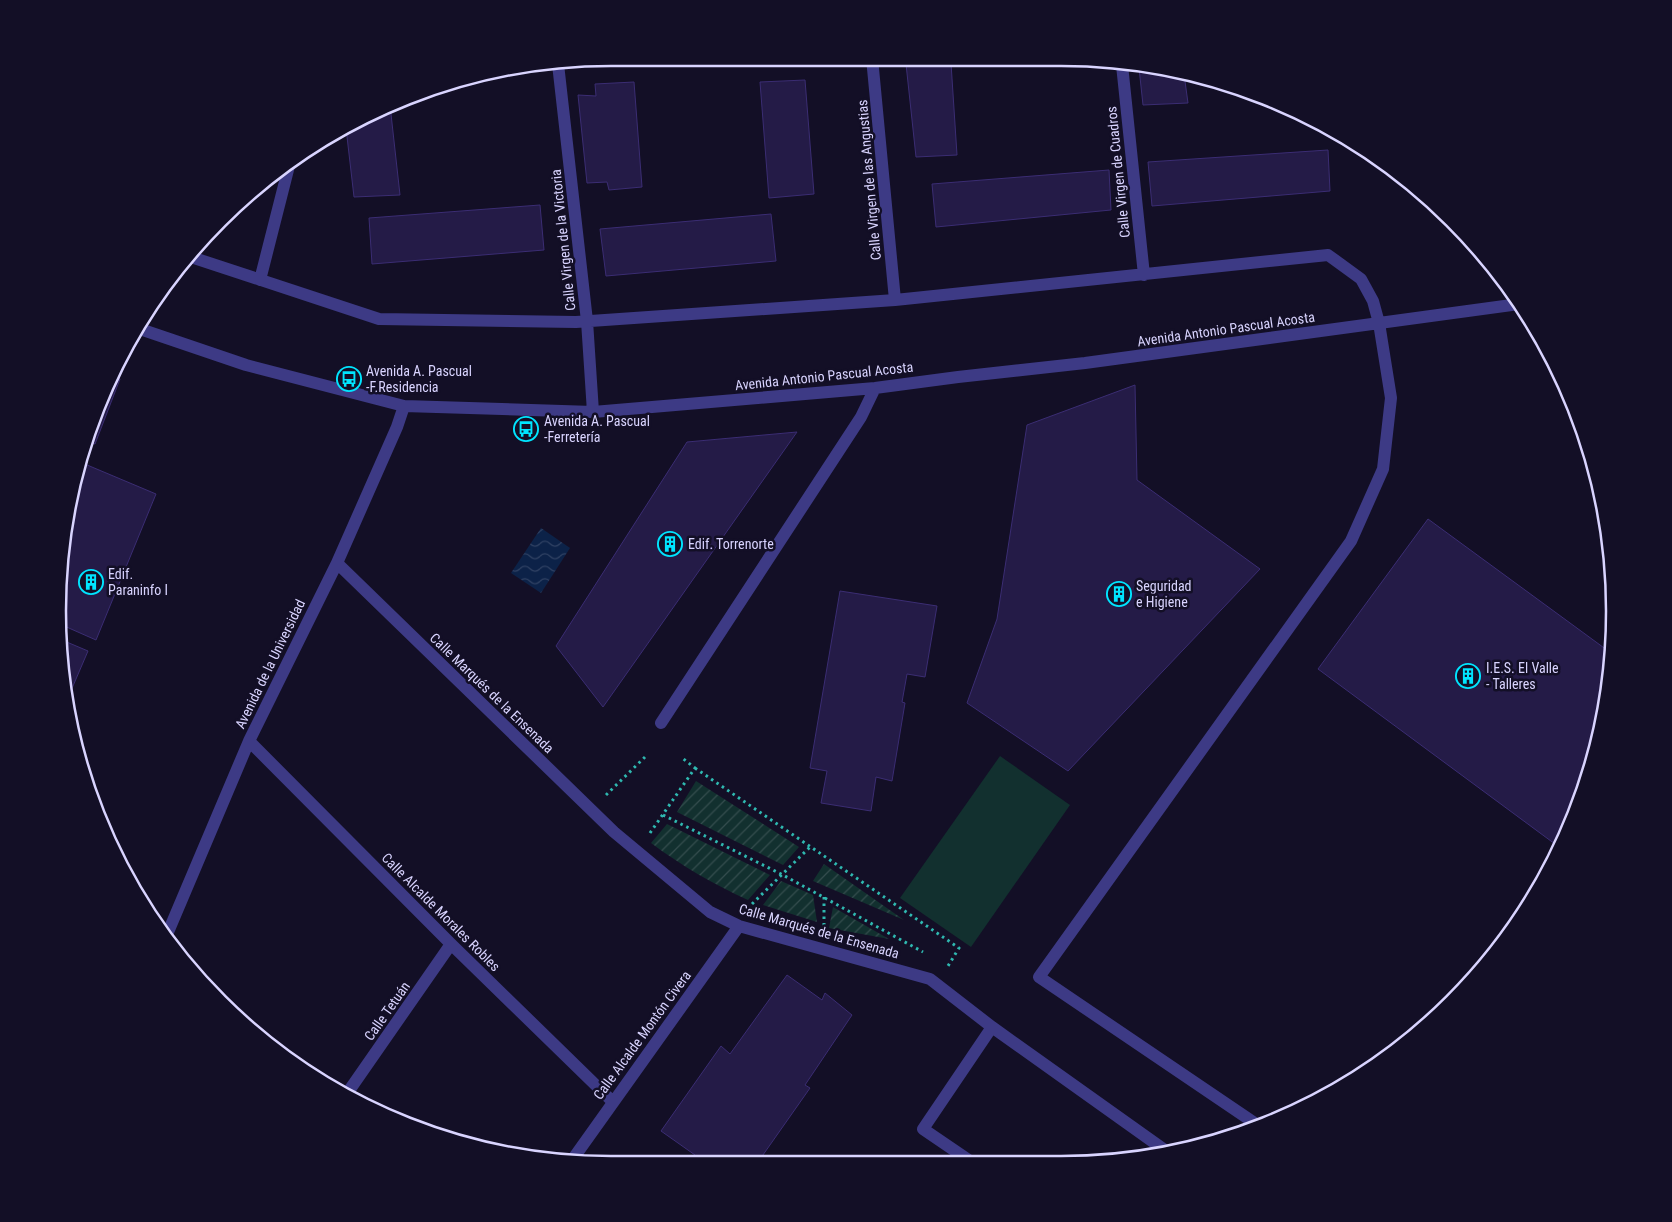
<svg xmlns="http://www.w3.org/2000/svg" width="1672" height="1222" viewBox="0 0 1672 1222" font-family="'Roboto Condensed',sans-serif">
<defs>
<pattern id="garden-furrows" width="10" height="10" patternUnits="userSpaceOnUse" patternTransform="scale(1.25)"><rect width="10" height="10" fill="#12302f"/><path d="M-1 1l2-2M0 10L10 0M9 11l2-2" fill="none" stroke="#344d4e"/></pattern>
<pattern id="water-waves" width="16" height="10" patternUnits="userSpaceOnUse" patternTransform="scale(1.25)"><rect width="16" height="10" fill="#0c2248"/><path d="M0 5q4-4 8 0t8 0" fill="none" stroke="#2f4163"/></pattern>
</defs>
<rect width="100%" height="100%" fill="#130f26"/>
<!-- garden -->
<path fill="url(#garden-furrows)" d="M696 781 799 847 783 865 677 812Z
M667 824 770 875 748 900C713 884 682 866 651 843Z
M824 864 904 920 813 881Z
M781 881 813 895 817 922 763 905Z
M833 907 889 939 829 928Z"/>
<!-- pitch -->
<path fill="#12302f" d="M1000 756 1070 805 971 947 900 898Z"/>
<!-- water -->
<path fill="url(#water-waves)" d="M541 528 570 548 541 593 511 573Z"/>
<!-- building -->
<path fill="#241b47" stroke="#3b2d73" d="M951 63 957 155 916 157 906 64Z
M532 68V70L480 75Z
M1139 68 1184 74 1188 103 1143 105Z
M805 80 814 194 769 198 760 82Z
M634 82 642 187 609 190 607 182 587 183 578 95 596 96 595 84Z
M390 105 400 195 354 197 346 128Z
M1328 150 1330 191 1152 206 1148 162Z
M1109 170 1111 210 936 227 932 184Z
M540 205 544 250 372 264 369 218Z
M771 214 776 261 606 276 600 229Z
M111 375 120 379 95 444 85 441 87 433Z
M1135 385 1137 480 1260 569 1068 771 967 703 997 619 1027 425Z
M797 432 603 707 556 646 687 442Z
M80 462 156 494 96 640 62 625V538Z
M1428 519 1611 653 1610 683 1585 789 1559 847 1318 669Z
M840 591 937 606 925 677 907 674 902 702 905 703 892 781 876 777 871 811 821 803 827 771 810 768Z
M62 640 88 651 67 700 62 683Z
M787 975 822 1000 825 993 852 1015 805 1085 810 1088 758 1162 690 1163 695 1155 661 1131 721 1046 730 1054Z"/>
<g fill="none" stroke-linecap="round" stroke-linejoin="round">
<!-- path -->
<path stroke="#2fb8b0" stroke-width="3" stroke-dasharray="2.5 4" stroke-linecap="butt" d="M695 768 959 948 948 966
M606 795 645 757
M663 815 783 875 923 952
M650 833 695 768 681 757
M824 897V927
M752 904 810 847"/>
<!-- minor -->
<path stroke="#3d3a85" stroke-width="12" d="M872 58 895 300
M558 64 587 321 593 412
M1122 65 1144 275
M188 256 379 319 576 322 895 300 1328 255 1361 279 1373 301 1379 323 1391 398 1383 469 1351 541 1039 977 1259 1126
M260 280 290 162
M140 329 246 365 404 406 593 412 875 388 958 377 1085 363 1519 304
M337 563 614 832 710 912 739 926 930 979 992 1027 1166 1151
M661 723 861 417 875 388
M249 741 451 944 613 1102
M166 937 249 741 337 563 397 427 404 406
M346 1095 451 944
M970 1161 923 1129 992 1027
M570 1163 739 926"/>
</g>
<!-- icons -->
<defs>
<symbol id="bus-ring" viewBox="-11 -11 22 22"><circle r="9.5" fill="#130f26" stroke="#00e5ff" stroke-width="1.5"/><path d="M-5-6H5V4H4V6H2V4H-2V6H-4V4H-5ZM-3.5-4V0h7V-4ZM-3.5 1.2v1.5H-2V1.2ZM2 1.2v1.5H3.5V1.2Z" fill="#00e5ff"/></symbol>
<symbol id="building-ring" viewBox="-11 -11 22 22"><circle r="9.5" fill="#130f26" stroke="#00e5ff" stroke-width="1.5"/><path d="M-4-6H4V6H1V3H-1V6H-4ZM-2.5-4.3h1.7v1.8h-1.7ZM.8-4.3h1.7v1.8H.8ZM-2.5-1h1.7V.8h-1.7ZM.8-1h1.7V.8H.8Z" fill="#00e5ff"/></symbol>
</defs>
<g fill-rule="evenodd">
<use href="#bus-ring" x="335" y="365" width="28" height="28"/>
<use href="#bus-ring" x="512" y="415" width="28" height="28"/>
<use href="#building-ring" x="656" y="530" width="28" height="28"/>
<use href="#building-ring" x="77" y="568" width="28" height="28"/>
<use href="#building-ring" x="1105" y="580" width="28" height="28"/>
<use href="#building-ring" x="1454" y="662" width="28" height="28"/>
</g>
<g text-anchor="middle" stroke-width="5" stroke-linejoin="round" paint-order="stroke">
<!-- street labels -->
<g font-size="14" fill="#d9d4ff" stroke="#130f26">
<text transform="translate(1118 172) rotate(-96)" y="5">Calle Virgen de Cuadros</text>
<text transform="translate(869 180) rotate(-95)" y="5">Calle Virgen de las Angustias</text>
<text transform="translate(563 240) rotate(-96)" y="5">Calle Virgen de la Victoria</text>
<text transform="translate(1226 329) rotate(-8)" y="5">Avenida Antonio Pascual Acosta</text>
<text transform="translate(824 376) rotate(-6)" y="5">Avenida Antonio Pascual Acosta</text>
<text transform="translate(270 664) rotate(-64)" y="5">Avenida de la Universidad</text>
<text transform="translate(492 693) rotate(44)" y="5">Calle Marqués de la Ensenada</text>
<text transform="translate(441 912) rotate(45)" y="5">Calle Alcalde Morales Robles</text>
<text transform="translate(819 931) rotate(16)" y="5">Calle Marqués de la Ensenada</text>
<text transform="translate(387 1011) rotate(-55)" y="5">Calle Tetuán</text>
<text transform="translate(642 1035) rotate(-54)" y="5">Calle Alcalde Montón Civera</text>
</g>
<!-- poi labels -->
<g font-size="14" fill="#d9d4ff" stroke="#130f26" text-anchor="start">
<text x="366" y="376">Avenida A. Pascual<tspan x="366" dy="16">-F.Residencia</tspan></text>
<text x="544" y="426">Avenida A. Pascual<tspan x="544" dy="16">-Ferretería</tspan></text>
<text x="688" y="549">Edif. Torrenorte</text>
<text x="108" y="579">Edif.<tspan x="108" dy="16">Paraninfo I</tspan></text>
<text x="1136" y="591">Seguridad<tspan x="1136" dy="16">e Higiene</tspan></text>
<text x="1486" y="673">I.E.S. El Valle<tspan x="1486" dy="16">- Talleres</tspan></text>
</g>
</g>
<!-- crop -->
<path d="M0 0H1672V1222H0ZM611 66H1061A545 545 0 0 1 1606 611V611A545 545 0 0 1 1061 1156H611A545 545 0 0 1 66 611V611A545 545 0 0 1 611 66Z" fill="#130f26" fill-rule="evenodd"/>
<path fill="none" stroke="#d9d4ff" stroke-width="2.5" d="M611 66H1061A545 545 0 0 1 1606 611V611A545 545 0 0 1 1061 1156H611A545 545 0 0 1 66 611V611A545 545 0 0 1 611 66Z"/>
</svg>
